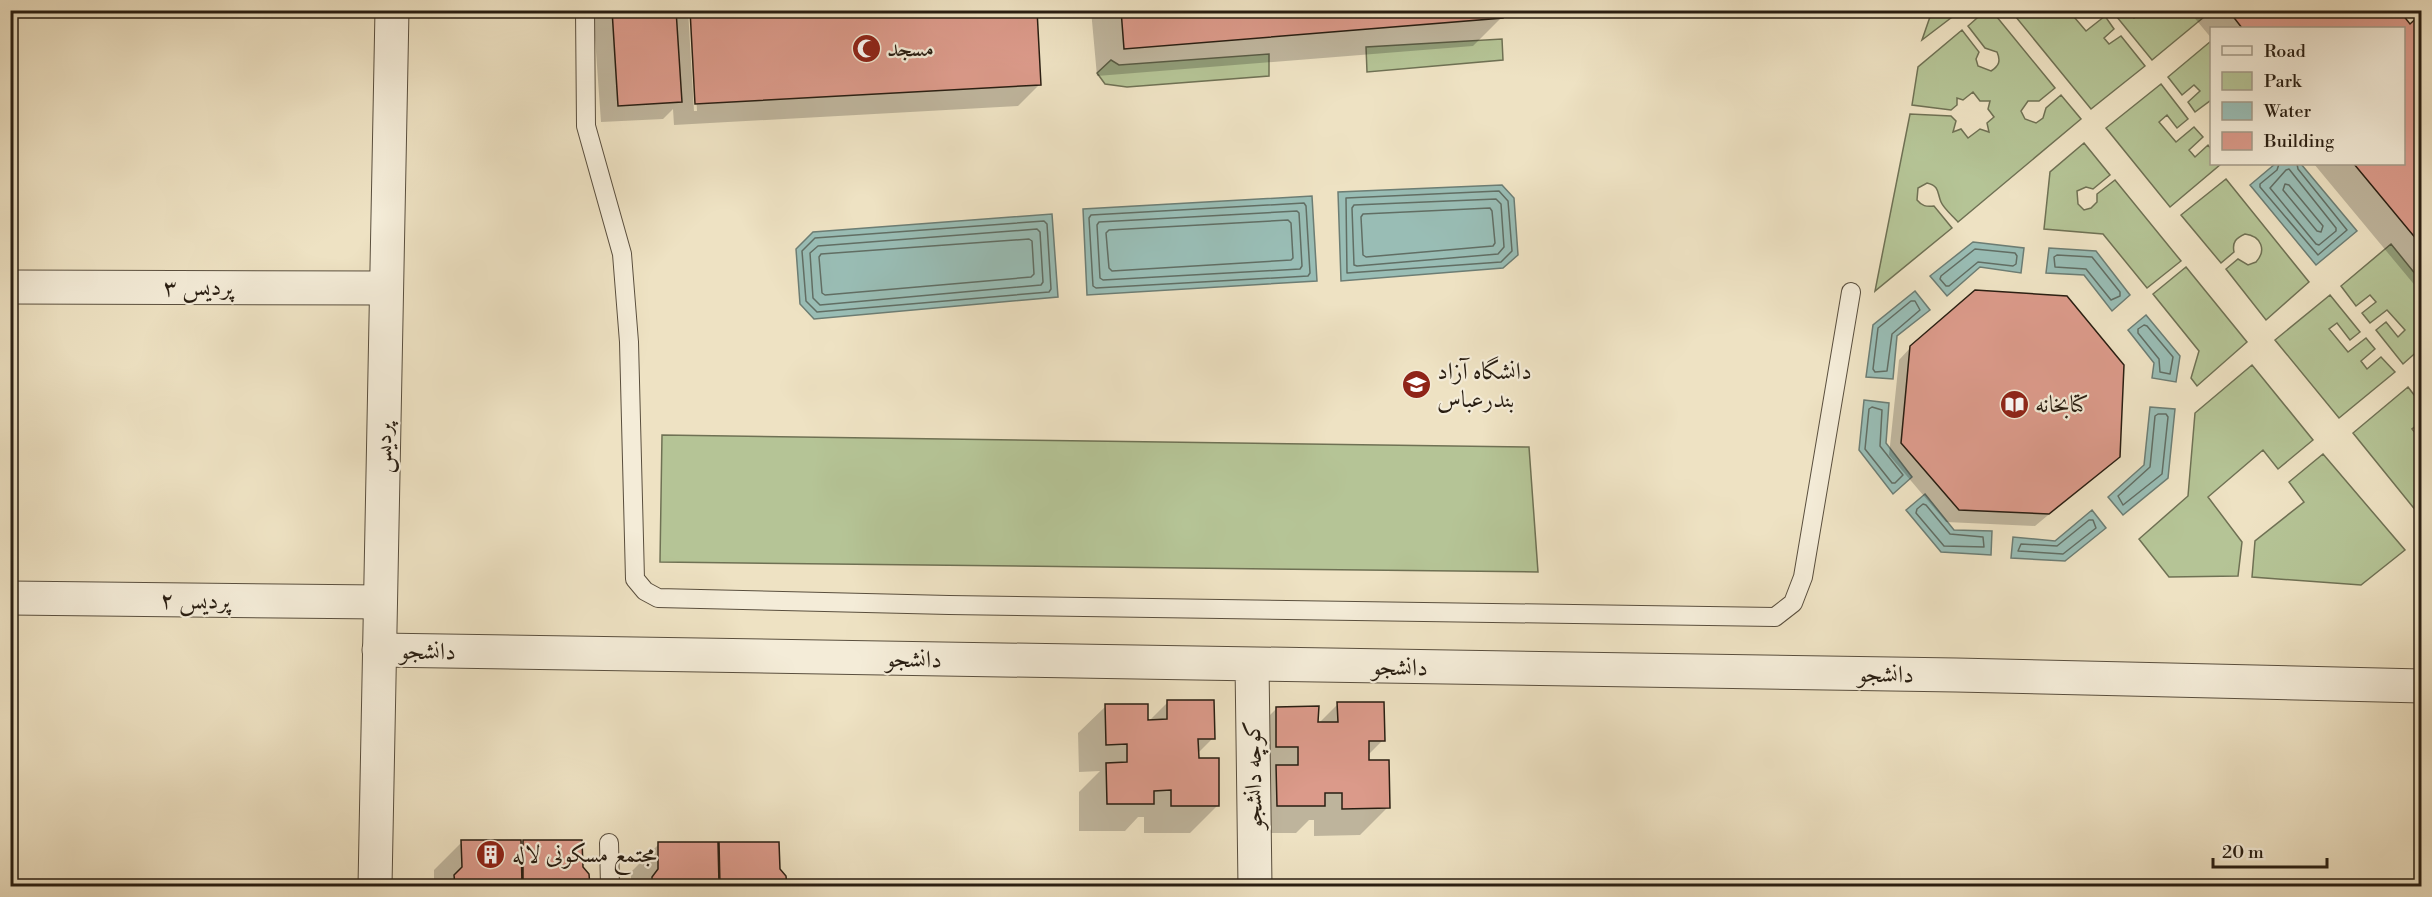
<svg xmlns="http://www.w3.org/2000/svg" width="2432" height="897" viewBox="0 0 2432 897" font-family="'Libre Bodoni',Amiri,serif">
<rect width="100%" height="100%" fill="#eee2c3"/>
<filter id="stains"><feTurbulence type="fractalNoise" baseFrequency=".00333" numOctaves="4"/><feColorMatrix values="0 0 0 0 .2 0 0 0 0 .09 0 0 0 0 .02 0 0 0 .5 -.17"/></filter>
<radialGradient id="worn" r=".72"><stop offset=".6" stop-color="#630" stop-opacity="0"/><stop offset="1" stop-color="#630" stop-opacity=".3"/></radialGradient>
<!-- green -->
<path fill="#b5c496" stroke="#6f7154" stroke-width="1.5" d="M2143 10 2199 11 2204 17 2152 60 2112 11H2127L2134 18Z
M1932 11H1960L1922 40Z
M1985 11H1992L2055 88 2039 101H2028L2021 111 2025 119 2036 123 2043 118 2046 108 2061 95 2081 119 1958 222C1953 216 1944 209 1941 202 1937 193 1940 186 1927 183L1918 188 1917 200C1922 206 1926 207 1934 206L1952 228 1875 291 1910 114 1951 116 1956 121 1953 132 1961 129 1968 138 1980 129 1989 132 1987 123 1994 117 1988 109 1990 101H1980L1973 92 1963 100 1957 98V105L1951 110 1912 105 1918 67 1962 30 1979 52 1976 59 1978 66 1991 71C1999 66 2001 61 1997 52L1985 48 1968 26Z
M2011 11H2069L2086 31 2105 16 2114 29 2104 38 2109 44 2121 36 2145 66 2091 109Z
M1502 39 1503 60 1367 72 1366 47Z
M2211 41V100L2195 112 2188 102 2200 91 2194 85 2182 95 2168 77Z
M1269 54V76L1127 87 1105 84 1097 73 1111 60 1119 65Z
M2161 84 2188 119 2177 128 2167 115 2159 122 2176 142 2194 127 2203 137 2189 150 2195 157 2208 145 2211 149 2212 164H2221L2170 207 2106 128Z
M2084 143 2110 175 2093 189 2086 187 2077 191 2078 204 2084 210 2091 208 2097 202V194L2115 180 2181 261 2147 288 2103 234 2044 229 2050 172Z
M2226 179 2309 282 2266 320 2226 269 2238 259 2248 265 2256 262C2267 250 2261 236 2245 234 2236 238 2232 242 2234 252L2221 263 2181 215Z
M2391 244 2421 281V348L2403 364 2376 330 2386 322 2398 337 2405 330 2387 310 2370 323 2362 313 2376 302 2370 295 2356 306 2341 286Z
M2186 267 2247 342 2197 386 2191 378 2199 351 2153 294Z
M2330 295 2360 332 2350 340 2337 323 2329 329 2348 352 2366 338 2375 349 2361 361 2367 369 2381 357 2395 372 2339 418 2275 340Z
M2252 365 2313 440 2278 469 2263 450 2208 497 2242 542 2238 576 2169 577 2139 539 2188 496 2195 413Z
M2408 387 2421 404V424L2420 423 2412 429 2421 440V517L2353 433Z
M662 435 1529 447 1538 572 660 562Z
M2323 454 2405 550 2361 585 2252 577 2255 541 2304 502 2289 482Z"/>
<!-- water -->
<path fill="#99bdb5" stroke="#6c7d74" stroke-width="1.5" d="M2275 164H2301L2357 231 2316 265 2250 185Z
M1502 185 1514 198 1518 255 1503 268 1341 281 1338 192Z
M1312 196 1317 281 1087 295 1083 209Z
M1052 214 1058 297 814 319 800 304 796 249 813 232Z
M1973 242 2024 248 2021 273 1980 267 1947 296 1930 276Z
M2049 248 2096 251 2130 295 2112 311 2084 275 2046 273Z
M1915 291 1930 310 1897 336 1893 379 1866 377 1873 325Z
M2146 315 2180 356 2176 382 2152 378 2154 363 2128 330Z
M1864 400 1889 403 1886 443 1912 477 1893 494 1859 450Z
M2150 407 2175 409 2168 478 2123 515 2108 497 2144 465Z
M1925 494 1954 530 1992 531 1991 555 1941 552 1906 510Z
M2092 510 2106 528 2065 561 2011 558 2013 537 2055 541Z"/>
<!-- shadow -->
<path fill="#0003" d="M593 10H688L694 111H697L691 10 1040 84 1018 106 674 125 673 109 663 119 601 122Z
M1091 10H1501V18L1473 46 1097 76Z
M2188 10H2397L2410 26 2422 15V294L2314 164H2404V28H2212V39Z
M1911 347 2118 457 2035 526 1946 522 1889 455 1899 360Z
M1168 702 1213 738 1197 754 1218 805 1190 833H1144V817H1138L1125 831H1079V792L1100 771 1079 772 1078 733 1106 706 1149 721Z
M1338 704 1383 740 1367 756 1388 807 1360 835 1314 836V820H1309L1296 833H1250L1249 736 1277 708 1319 723Z
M462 842 520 846 523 842 581 868 588 875V886H434V870Z
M659 844H778V869L785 877V886H631V872Z"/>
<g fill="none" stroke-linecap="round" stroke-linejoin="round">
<!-- shore -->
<path stroke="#616e64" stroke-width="1.5" d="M2279 164 2277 170 2260 184V187L2318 255 2347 230 2298 169 2297 164
M2289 169 2336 228V231L2319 245 2316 244 2270 188 2286 170Z
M2285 184 2289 185 2323 226 2321 232 2317 231 2283 190Z
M1499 191 1508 201 1512 251 1501 262 1347 273 1346 198Z
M1496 199 1501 204 1504 247 1498 254 1357 266 1354 265 1352 208 1354 205Z
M1304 203 1306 206 1310 273 1308 276 1096 288 1093 286 1089 218 1091 215Z
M1490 208 1492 211 1495 243 1493 246 1366 257 1363 255 1361 217 1363 214Z
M1297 211 1299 213 1302 266 1300 269 1103 280 1100 278 1097 225 1099 222Z
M1288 220 1291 223 1293 258 1291 260 1112 271 1109 268 1106 233 1109 230Z
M1044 221 1047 224 1051 289 1049 292 817 312 806 301 802 251 815 238Z
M1037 229 1040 232 1043 282 1041 285 820 305 813 298 810 253 818 246Z
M1029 239 1032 241 1034 274 1031 277 825 295 822 293 819 257 821 254Z
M1975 249 2015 253 2017 256 2016 264 2013 266 1978 262 1949 286H1946L1940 279 1941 276Z
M2057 255 2092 257 2120 292V296L2111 300 2086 269 2055 267 2054 257Z
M1911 301H1915L1920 310 1892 334 1887 371 1875 372 1873 369 1878 328Z
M2144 325 2147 326 2173 357 2170 374 2160 372 2159 359 2138 333V329Z
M1872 407 1882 410 1880 446 1903 475 1895 483H1892L1865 449 1869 409Z
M2158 414H2166L2168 417 2162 474 2123 505 2118 496 2150 467 2155 416Z
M1923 504 1926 505 1950 534 1983 537 1984 547 1944 546 1916 513 1917 509Z
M2089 520H2093L2096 528 2063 554 2018 551 2021 544 2057 546Z"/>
</g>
<!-- building -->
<path fill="#db9a8a" stroke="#291e12" stroke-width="1.5" d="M612 10H676L682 102 618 106Z
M690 10H1037L1041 85 695 104Z
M1121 10H1502L1503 18 1124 49Z
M2228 10H2399L2410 24 2422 13V246L2354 164H2404V28H2242Z
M1975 290 2067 296 2124 365 2120 457 2049 514 1959 510 1901 443 1910 346Z
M1167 700H1214L1215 739H1198L1199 758H1219V806H1171V790L1154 791V804H1107L1106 763 1127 762V744L1106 745 1105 704H1148V720L1167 719Z
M1337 702H1384L1385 741H1369V760H1389L1390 808 1342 809V793H1325V806H1277L1276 765H1298V747H1276V707L1319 706 1318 722H1338Z
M461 840H521L522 886H455L454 875 462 867Z
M523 840H582L583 867 589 874 590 886H523Z
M658 842H718L719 886H652V877L658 869Z
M719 842H779L780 869 786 876 787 886H720Z"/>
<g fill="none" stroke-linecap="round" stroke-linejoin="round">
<defs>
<path id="service" d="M585 10 586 126 622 254 629 342 635 579 645 591 658 598 949 605 1775 617 1793 603 1803 577 1851 292
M609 843 610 886"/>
<path id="minor" d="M10 287 386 288
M10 598 380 602
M379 650 1956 675 2422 686
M1252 664 1255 886"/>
<path id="tertiary" d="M375 886 392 10"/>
</defs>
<!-- service casing -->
<use href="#service" stroke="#5a4f3e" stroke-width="20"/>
<!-- minor casing -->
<use href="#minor" stroke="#5a4f3e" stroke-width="35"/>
<!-- tertiary casing -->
<use href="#tertiary" stroke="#5a4f3e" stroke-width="35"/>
<!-- service -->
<use href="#service" stroke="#f4ecd8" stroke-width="18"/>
<!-- minor -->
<use href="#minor" stroke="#f4ecd8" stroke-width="33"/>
<!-- tertiary -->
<use href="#tertiary" stroke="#f4ecd8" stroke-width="33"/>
</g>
<!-- icons -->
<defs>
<symbol id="mosque-disc" viewBox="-11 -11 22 22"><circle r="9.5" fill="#8f2418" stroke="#f4ecd8"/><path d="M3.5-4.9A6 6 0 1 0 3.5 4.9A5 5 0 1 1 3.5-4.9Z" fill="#fff"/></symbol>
<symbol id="university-disc" viewBox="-11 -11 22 22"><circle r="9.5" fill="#8f2418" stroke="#f4ecd8"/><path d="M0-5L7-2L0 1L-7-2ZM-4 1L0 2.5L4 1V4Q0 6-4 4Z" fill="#fff"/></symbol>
<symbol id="library-disc" viewBox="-11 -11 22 22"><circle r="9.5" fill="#8f2418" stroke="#f4ecd8"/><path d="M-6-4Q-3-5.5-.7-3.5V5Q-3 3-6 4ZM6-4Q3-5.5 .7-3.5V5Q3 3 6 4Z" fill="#fff"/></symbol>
<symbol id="building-disc" viewBox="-11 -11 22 22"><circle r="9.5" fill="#8f2418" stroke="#f4ecd8"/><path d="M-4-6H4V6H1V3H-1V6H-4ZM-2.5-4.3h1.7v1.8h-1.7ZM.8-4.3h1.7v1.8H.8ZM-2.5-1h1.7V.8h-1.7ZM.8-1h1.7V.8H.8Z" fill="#fff"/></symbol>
</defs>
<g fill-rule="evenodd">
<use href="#mosque-disc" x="850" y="32" width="33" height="33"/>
<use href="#university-disc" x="1400" y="368" width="33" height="33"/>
<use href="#library-disc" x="1998" y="388" width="33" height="33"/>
<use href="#building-disc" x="474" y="838" width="33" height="33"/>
</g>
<g text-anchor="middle" stroke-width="4.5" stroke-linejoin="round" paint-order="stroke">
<!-- poi labels -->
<g font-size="24" fill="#291e12" stroke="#f4ecd8" text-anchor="start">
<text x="887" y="56">مسجد</text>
<text x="1437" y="379">دانشگاه آزاد<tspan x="1437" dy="28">بندرعباس</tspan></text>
<text x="2035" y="412">کتابخانه</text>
<text x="512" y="862">مجتمع مسکونی لاله</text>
</g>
<!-- street labels -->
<g font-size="24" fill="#291e12" stroke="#f4ecd8">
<text x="198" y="295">پردیس ۳</text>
<text transform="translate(383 448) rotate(-89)" y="8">پردیس</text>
<text transform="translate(195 600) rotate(1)" y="8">پردیس ۲</text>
<text transform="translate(428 651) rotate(1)" y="8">دانشجو</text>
<text transform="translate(914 659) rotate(1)" y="8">دانشجو</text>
<text transform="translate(1400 667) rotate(1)" y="8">دانشجو</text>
<text transform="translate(1886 674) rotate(1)" y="8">دانشجو</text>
<text transform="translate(1253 775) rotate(-91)" y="8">کوچه دانشجو</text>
</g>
</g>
<!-- margin -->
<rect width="2432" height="897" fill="none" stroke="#eee2c3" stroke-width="36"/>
<rect x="12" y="12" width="2408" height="873" fill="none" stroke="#291e12" stroke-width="3"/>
<rect x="18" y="18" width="2396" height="861" fill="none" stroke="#291e12" stroke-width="1.5"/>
<!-- legend -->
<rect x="2210" y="27" width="195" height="138" fill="#f4ecd8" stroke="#a39a89" stroke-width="1.5"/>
<rect x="2222" y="46" width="30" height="9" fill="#f4ecd8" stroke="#a39a89" stroke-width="1.5"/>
<text x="2264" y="57" font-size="18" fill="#291e12">Road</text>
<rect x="2222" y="72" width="30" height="18" fill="#b5c496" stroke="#a39a89" stroke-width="1.5"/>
<text x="2264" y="87" font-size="18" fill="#291e12">Park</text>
<rect x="2222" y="102" width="30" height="18" fill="#99bdb5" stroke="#a39a89" stroke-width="1.5"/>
<text x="2264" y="117" font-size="18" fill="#291e12">Water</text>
<rect x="2222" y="132" width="30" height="18" fill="#db9a8a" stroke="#a39a89" stroke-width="1.5"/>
<text x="2264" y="147" font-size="18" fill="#291e12">Building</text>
<!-- scale -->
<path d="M2213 858v9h114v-9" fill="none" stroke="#291e12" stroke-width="3"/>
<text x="2222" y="858" font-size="18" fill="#291e12" stroke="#f4ecd8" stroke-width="4.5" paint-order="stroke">20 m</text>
<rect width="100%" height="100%" filter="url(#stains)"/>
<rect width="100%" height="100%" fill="url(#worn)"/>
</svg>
